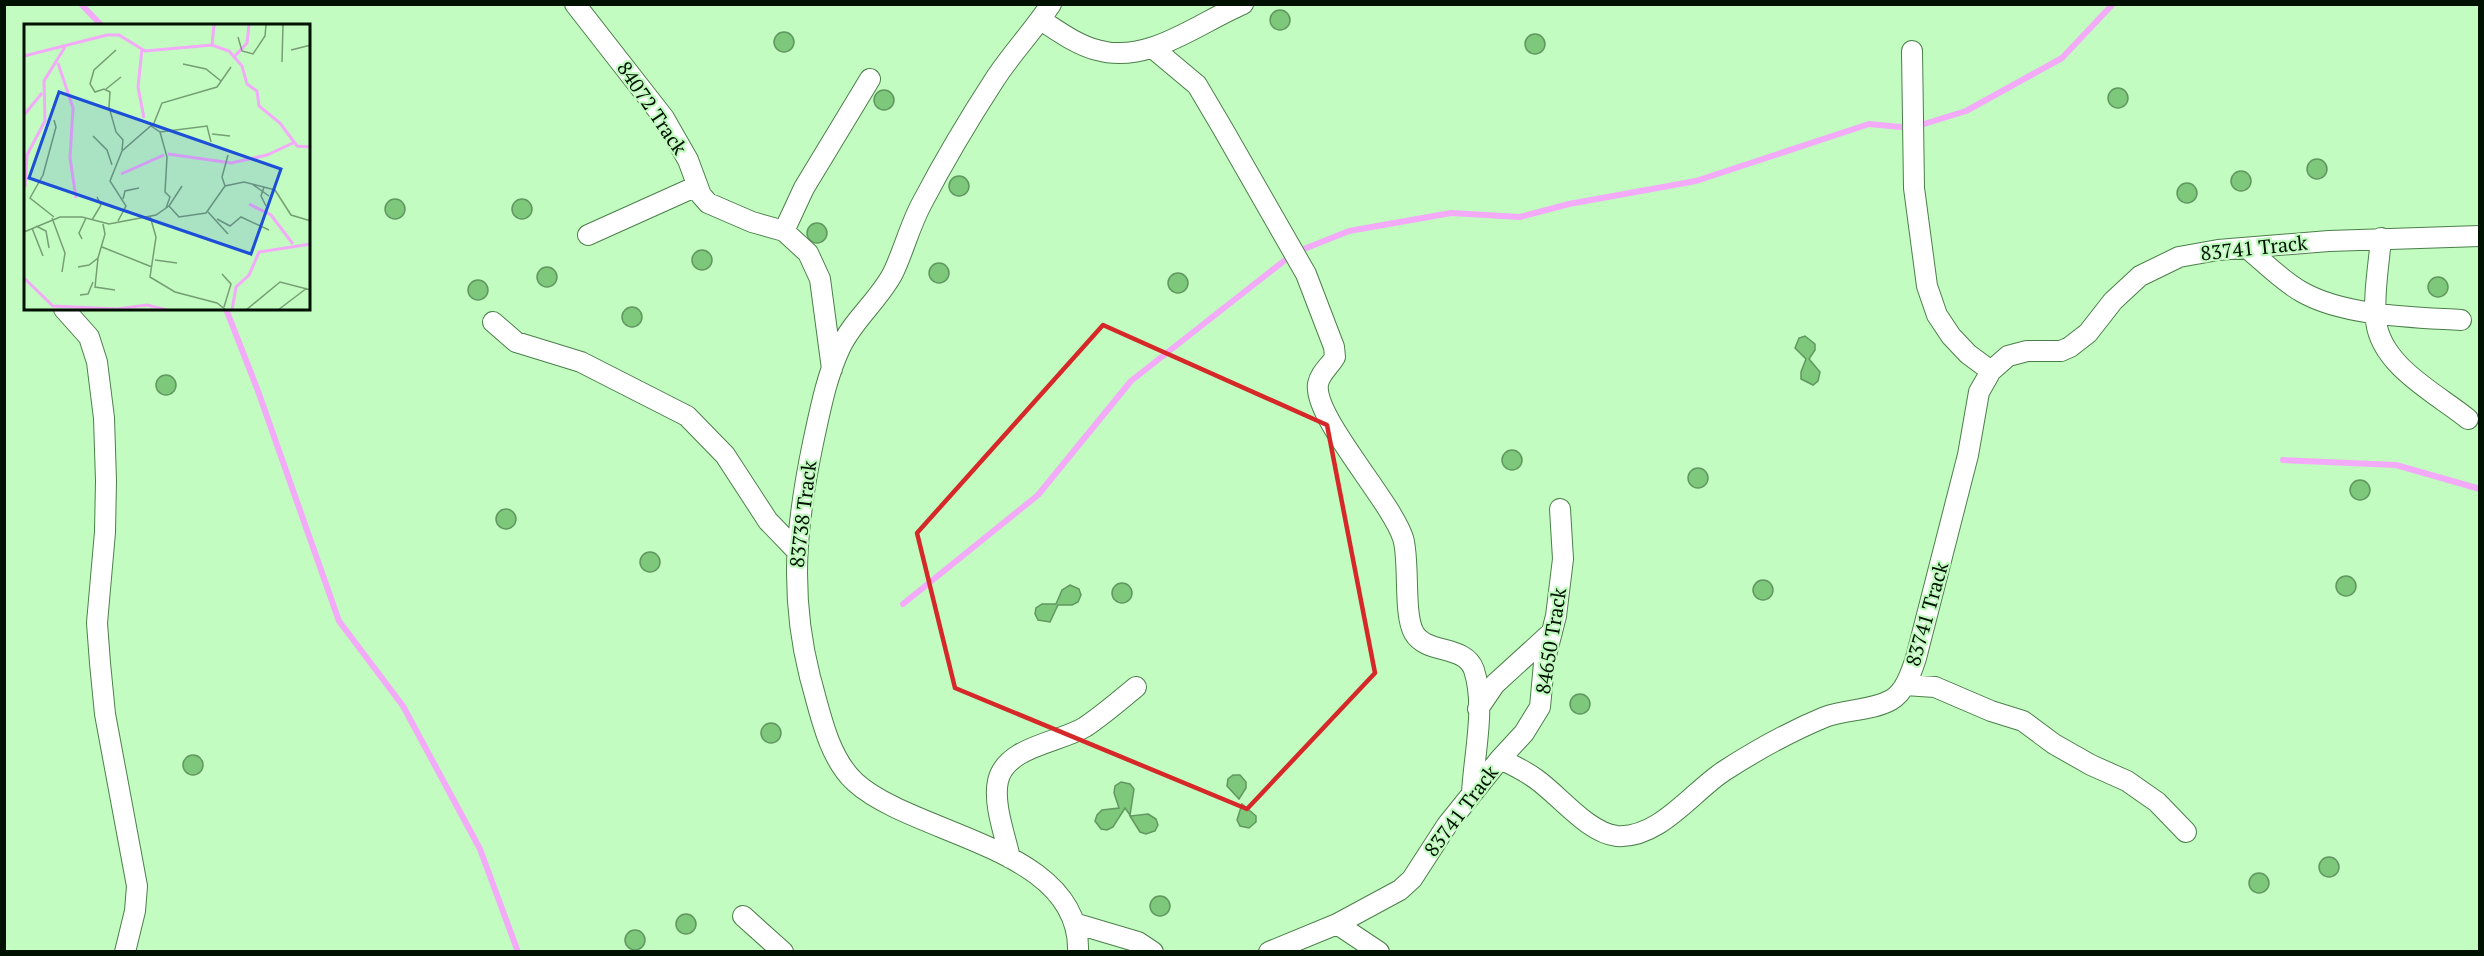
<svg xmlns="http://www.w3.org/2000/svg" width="2484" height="956" viewBox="0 0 2484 956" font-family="'PT Serif',serif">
<rect width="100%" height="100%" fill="#c3fcc1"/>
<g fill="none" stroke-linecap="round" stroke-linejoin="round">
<!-- stream -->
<path stroke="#f2aaf9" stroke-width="6" d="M81 4 102 26
M226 309 258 391 339 621 403 706 480 849 518 952
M2283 460 2396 465 2480 489
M903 604 1038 495 1131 381 1294 253 1349 231 1451 213 1520 217 1569 204 1696 181 1869 124 1911 128 1966 111 2062 58 2113 4"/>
</g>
<!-- building -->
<path fill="#7dc87b" stroke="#619760" stroke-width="1.5" d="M1270 20a10 10 0 1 1 20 0a10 10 0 1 1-20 0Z
M774 42a10 10 0 1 1 20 0a10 10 0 1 1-20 0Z
M1525 44a10 10 0 1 1 20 0a10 10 0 1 1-20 0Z
M2108 98a10 10 0 1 1 20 0a10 10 0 1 1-20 0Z
M874 100a10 10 0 1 1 20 0a10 10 0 1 1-20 0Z
M2307 169a10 10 0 1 1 20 0a10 10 0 1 1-20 0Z
M2231 181a10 10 0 1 1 20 0a10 10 0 1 1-20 0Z
M949 186a10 10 0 1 1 20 0a10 10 0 1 1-20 0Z
M2177 193a10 10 0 1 1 20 0a10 10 0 1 1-20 0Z
M512 209a10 10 0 1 1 20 0a10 10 0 1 1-20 0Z
M385 209a10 10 0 1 1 20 0a10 10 0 1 1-20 0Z
M807 233a10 10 0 1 1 20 0a10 10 0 1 1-20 0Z
M692 260a10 10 0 1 1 20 0a10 10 0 1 1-20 0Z
M929 273a10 10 0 1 1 20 0a10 10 0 1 1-20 0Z
M537 277a10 10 0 1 1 20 0a10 10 0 1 1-20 0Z
M1168 283a10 10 0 1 1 20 0a10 10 0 1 1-20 0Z
M2428 287a10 10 0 1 1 20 0a10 10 0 1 1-20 0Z
M468 290a10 10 0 1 1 20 0a10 10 0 1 1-20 0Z
M622 317a10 10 0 1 1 20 0a10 10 0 1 1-20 0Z
M1805 336 1815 344V350L1809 359 1820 372 1818 381 1813 385 1801 379V372L1806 359 1795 348 1799 338Z
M156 385a10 10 0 1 1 20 0a10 10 0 1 1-20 0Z
M1502 460a10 10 0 1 1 20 0a10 10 0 1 1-20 0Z
M1688 478a10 10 0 1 1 20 0a10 10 0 1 1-20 0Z
M2350 490a10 10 0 1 1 20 0a10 10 0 1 1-20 0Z
M496 519a10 10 0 1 1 20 0a10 10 0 1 1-20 0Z
M640 562a10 10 0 1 1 20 0a10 10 0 1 1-20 0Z
M2336 586a10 10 0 1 1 20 0a10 10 0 1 1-20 0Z
M1753 590a10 10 0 1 1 20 0a10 10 0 1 1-20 0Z
M1112 593a10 10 0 1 1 20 0a10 10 0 1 1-20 0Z
M1070 585 1079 589 1081 595 1078 602 1072 605H1058L1050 622 1038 620 1035 614 1036 608 1042 604H1056L1062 590Z
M1570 704a10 10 0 1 1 20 0a10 10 0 1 1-20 0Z
M761 733a10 10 0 1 1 20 0a10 10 0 1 1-20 0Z
M183 765a10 10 0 1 1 20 0a10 10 0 1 1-20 0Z
M1233 775H1240L1246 782V788L1239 799 1227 786 1228 779Z
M1121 782 1130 784 1134 789 1130 815 1125 808 1113 827 1107 830 1101 829 1095 821 1097 815 1102 810 1119 808 1114 793 1115 786Z
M1242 804 1256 816V822L1249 828 1240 826 1237 820Z
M1148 814 1156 819 1158 825 1155 831 1146 834 1140 832 1130 816Z
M2319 867a10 10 0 1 1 20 0a10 10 0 1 1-20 0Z
M2249 883a10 10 0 1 1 20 0a10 10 0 1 1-20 0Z
M1150 906a10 10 0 1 1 20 0a10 10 0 1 1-20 0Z
M676 924a10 10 0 1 1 20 0a10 10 0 1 1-20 0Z
M625 940a10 10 0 1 1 20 0a10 10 0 1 1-20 0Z"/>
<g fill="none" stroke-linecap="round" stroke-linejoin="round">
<defs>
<path id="street" d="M575 4 664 118 688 160 701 195 708 203 752 222 784 231 808 253 820 279 832 369
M1051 4C1034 30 1012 53 995 79 969 119 944 161 922 203 910 225 904 250 893 273 879 300 853 320 840 348 826 378 820 411 813 443 796 525 789 594 810 677 820 712 828 757 855 782 914 836 1082 847 1078 952
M1041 20C1058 31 1077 45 1097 50 1148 65 1198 23 1243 4
M1154 49 1197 85 1223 129 1306 274 1334 347 1335 357C1330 366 1320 373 1318 384 1313 417 1390 499 1403 538 1410 560 1403 614 1414 633 1427 655 1465 644 1474 670 1486 707 1474 754 1472 793
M1912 51 1914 188 1927 286 1937 315 1951 336 1968 354 1991 371
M784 231 804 188 870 79
M588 235 697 186
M2381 238C2379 264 2373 295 2376 321 2381 366 2436 393 2468 419
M2247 248C2265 263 2282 281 2302 292 2344 316 2413 317 2461 320
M64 309 89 337 97 362 104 418 106 481 105 532 97 623 100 663 105 714 137 886 135 911 125 952
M493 322 516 342 581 362 687 416 725 455 768 521 796 550
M1905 685 1935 687 1991 711 2023 721 2054 744 2091 765 2127 781 2157 802 2186 832
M1478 709 1495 684 1552 632
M1500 759 1524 733 1540 707 1544 663 1556 616 1563 559 1560 509
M1010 858C1005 835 993 804 998 781 1006 746 1059 743 1085 727 1103 715 1119 701 1136 687
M743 916 783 952
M1074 923 1138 942 1153 952
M1337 924 1379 952
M1269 952 1337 924 1400 890 1412 879 1447 825 1500 759C1513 765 1525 771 1536 779 1559 795 1588 833 1617 836 1659 839 1692 792 1724 771 1755 751 1791 731 1825 717 1846 709 1871 711 1891 700 1905 692 1911 673 1916 658L1968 455 1979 392 1991 371 2008 356 2027 351H2061L2070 347 2088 333 2113 301 2140 276 2179 257 2218 250 2329 241 2480 236"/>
</defs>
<!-- street casing -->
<use href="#street" stroke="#4b7f4a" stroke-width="22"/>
<!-- street -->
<use href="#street" stroke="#fff" stroke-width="20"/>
</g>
<!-- marked area -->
<path fill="none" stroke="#d62828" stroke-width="4.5" stroke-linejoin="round" d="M1103 325 1327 425 1375 673 1247 809 955 688 917 533Z"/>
<g text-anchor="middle" stroke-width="4.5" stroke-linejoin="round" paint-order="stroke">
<!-- street labels -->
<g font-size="20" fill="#001101" stroke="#c3fcc1">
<text transform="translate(652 108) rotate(56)" y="7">84072 Track</text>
<text transform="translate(2254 248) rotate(-6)" y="7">83741 Track</text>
<text transform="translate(803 514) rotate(-83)" y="7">83738 Track</text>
<text transform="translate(1927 614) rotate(-74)" y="7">83741 Track</text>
<text transform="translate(1551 641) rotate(-81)" y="7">84650 Track</text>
<text transform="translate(1461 811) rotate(-53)" y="7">83741 Track</text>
</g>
</g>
<!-- overview -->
<g transform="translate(24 24)">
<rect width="286" height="286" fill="#c3fcc1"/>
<path fill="none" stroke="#f2aaf9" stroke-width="3" d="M188 21 190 1M118 25 114 63 120 94M0 32 83 11H95L121 27 188 21 205 27 218 42 223 60 233 67 235 82 256 99 273 122 287 123M210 33 223 19 225 1M34 39 49 84 46 134 52 174M0 91 18 69M144 130 207 139 243 131 271 118M97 150 140 131M1 163 3 131 21 97 20 57 41 23M225 180 247 191 269 220M0 254 29 282 93 285 123 281 143 286M208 286 212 263 225 251 235 228 287 220"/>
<path fill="none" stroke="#759e74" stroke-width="1.5" d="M214 13 218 27 229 30 241 12 242 1M92 26 70 46 66 60 71 68 80 65 86 68 85 83 92 108 99 116 98 126M267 26 287 21M258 38 259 1M159 40 182 45 197 57M82 65 97 53M127 102 136 108 183 102 187 118M136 108 143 133 141 168 146 173 142 184M188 110 206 112M69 112 83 126 88 141M228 160 245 172M201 162 198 153 204 131M240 163 237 172 242 182M99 175 101 167 115 164M145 182 158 162M184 188 204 210M126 192 132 213 126 253 151 268 193 279 202 286M30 193 6 174 19 151 32 103 30 96M28 194 41 229 38 248M193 195 206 202 217 193 245 206M68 196 77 181 73 173M94 197 102 182 86 157 98 127 130 99 138 79 193 63 207 43M12 202 22 207 25 224M8 204 19 232M0 208 36 193H58L85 200 132 191 145 182 155 193 182 189 201 162 220 158 251 166 267 191 287 197M58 215 55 209 62 194M78 223 128 243M74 234 71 263 91 266M131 236 153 239M54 243 65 241 74 234 81 210 79 200M198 250 207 260 200 283M56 271 64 270 69 258M222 286 256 258 287 266M254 286 283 264"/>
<path fill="#1d4ed8" fill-opacity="0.15" stroke="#1d4ed8" stroke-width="3" d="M35 68 257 145 227 230 5 154Z"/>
<rect width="286" height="286" fill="none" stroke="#001101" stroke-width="3"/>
</g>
<!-- border -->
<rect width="2484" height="956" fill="none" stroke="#001101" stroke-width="12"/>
</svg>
